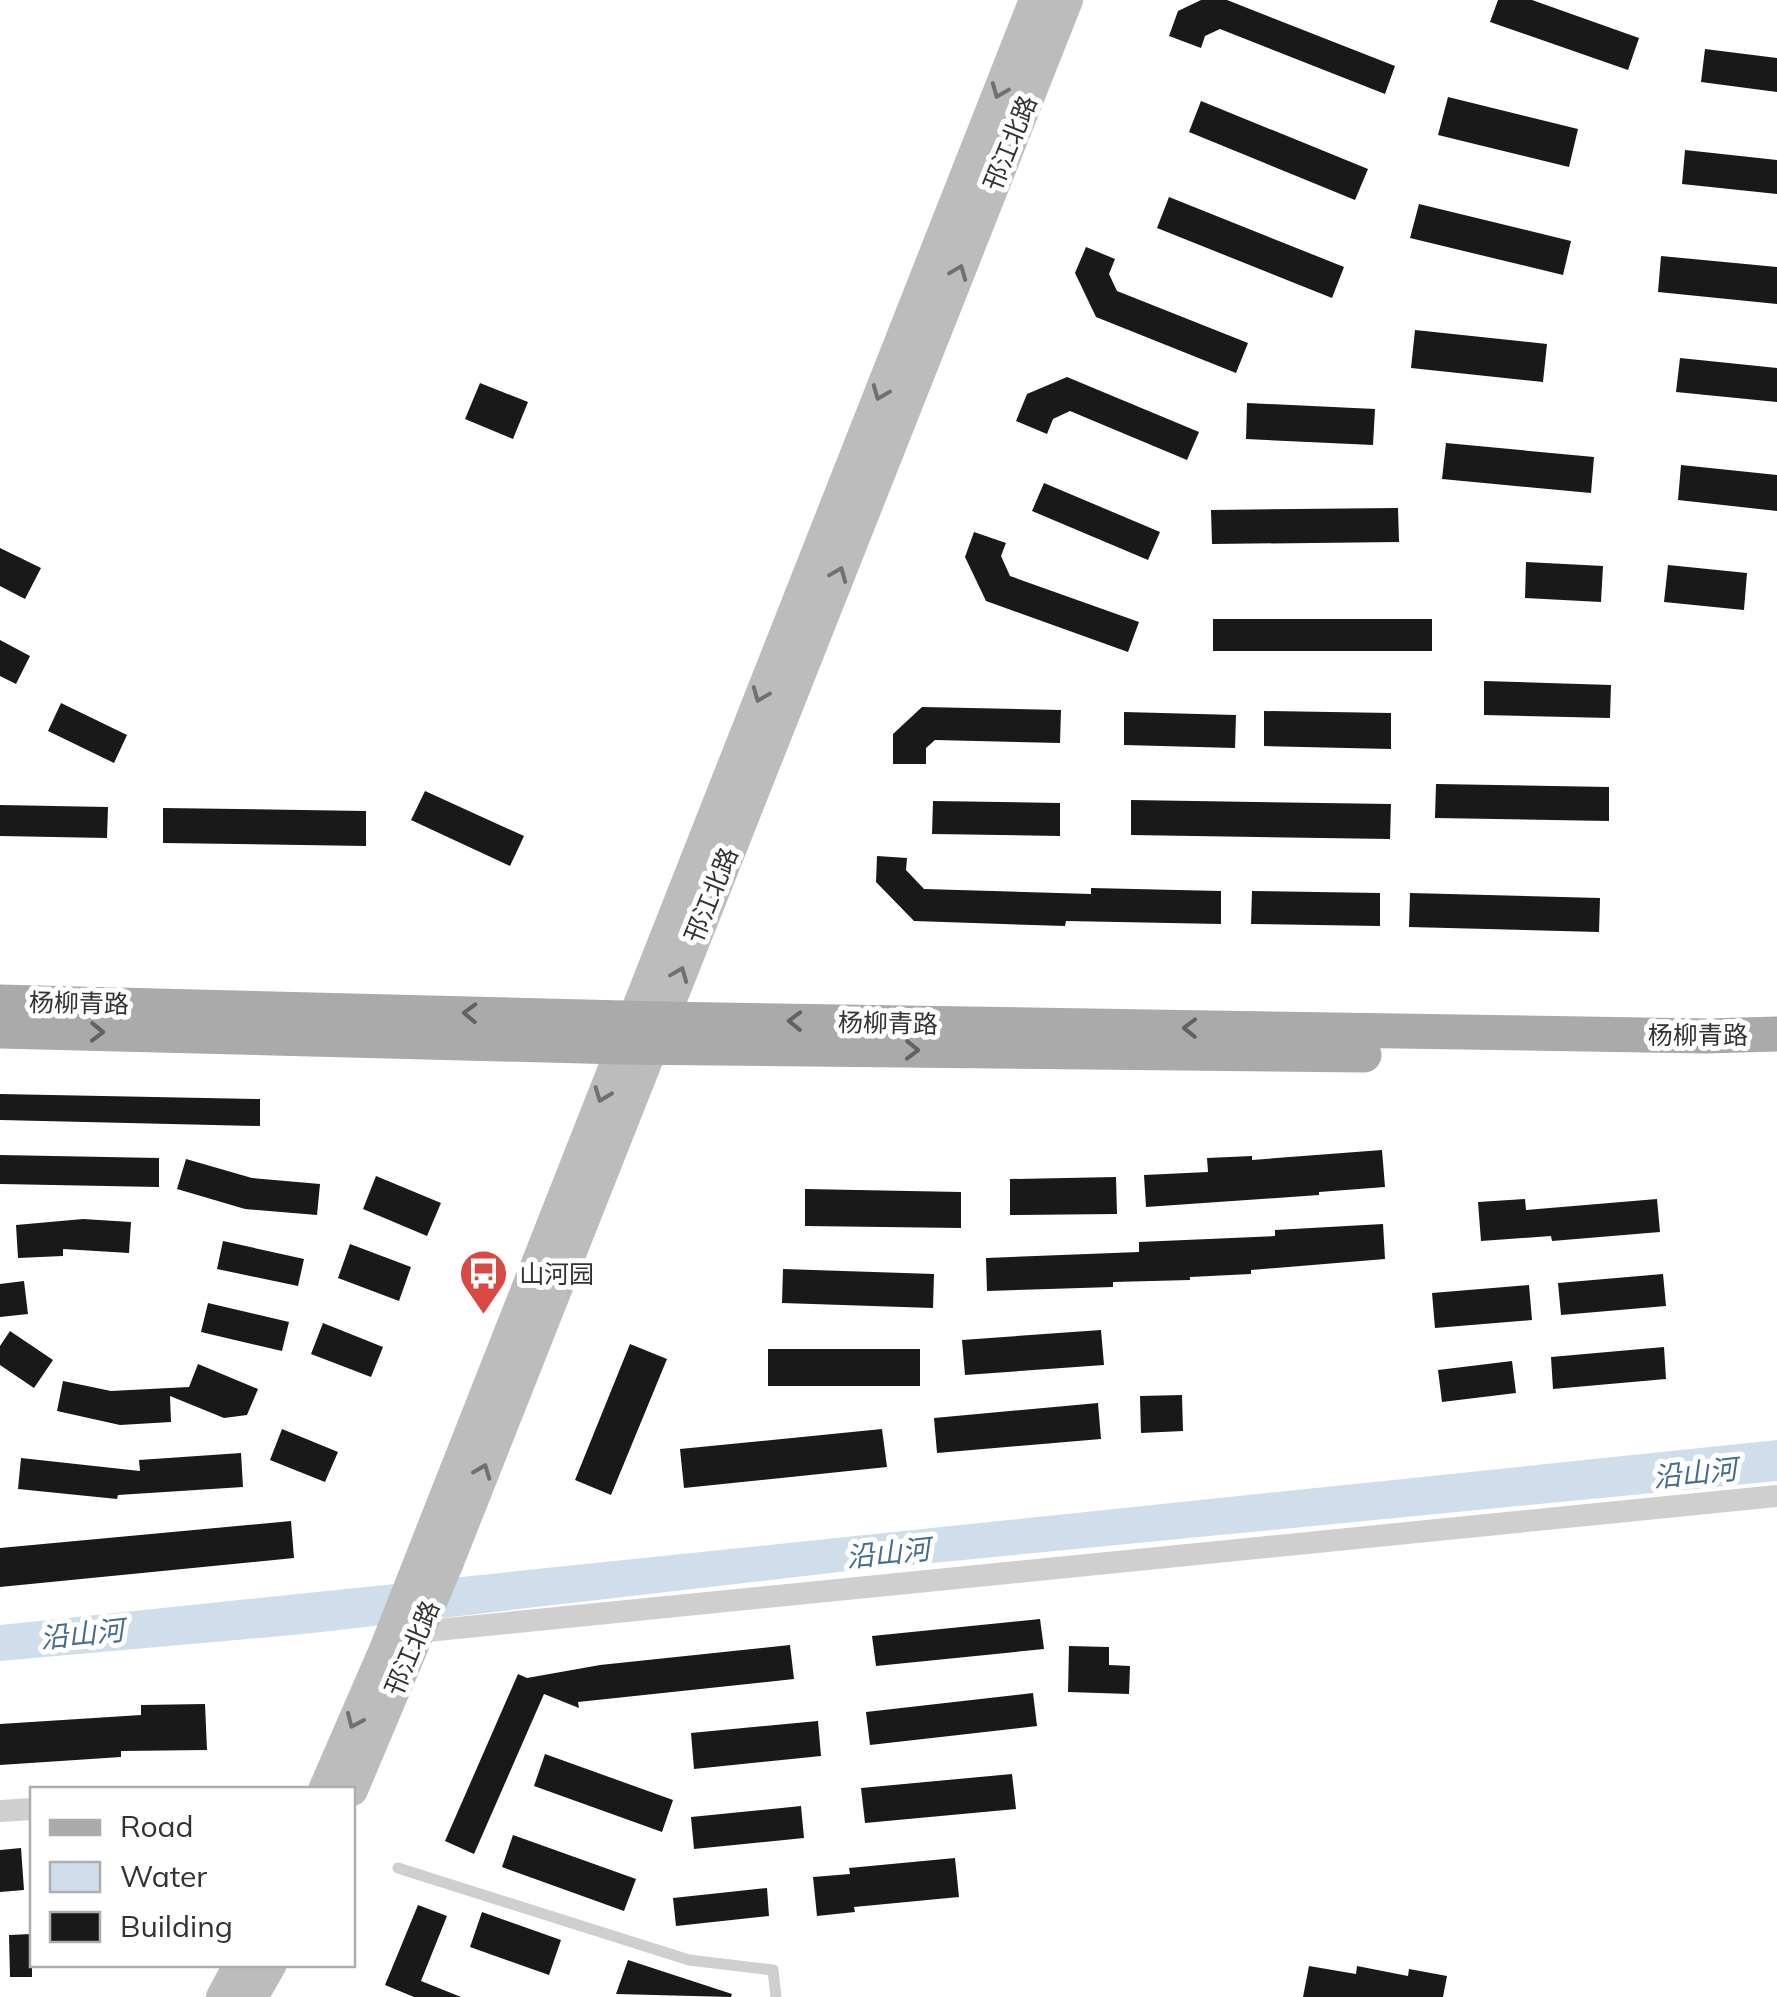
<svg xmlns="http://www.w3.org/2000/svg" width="1777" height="1997" viewBox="0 0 1777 1997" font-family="Mulish,'Noto Sans SC',sans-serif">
<rect width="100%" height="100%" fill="#fff"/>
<!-- water -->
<path fill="#d0deeb" d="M1777 1440V1481L839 1572 304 1634 0 1661V1625Z"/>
<!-- building -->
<path fill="#191919" d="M1201 0H1227L1395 66 1385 94 1220 29 1205 36 1201 48 1169 36 1178 11Z
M1498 0H1532L1639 38 1628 70 1490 22Z
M1705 49 1777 58V92L1701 82Z
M1448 97 1578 129 1569 167 1438 135Z
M1201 101 1368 169 1355 200 1189 132Z
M1685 150 1777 160V194L1682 184Z
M1169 197 1344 267 1332 298 1157 228Z
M1419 204 1571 241 1563 275 1410 238Z
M1086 247 1115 259 1109 274 1117 291 1248 343 1236 373 1096 317 1075 273Z
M1661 256 1777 267V304L1658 292Z
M1415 330 1547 344 1543 382 1411 368Z
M1680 358 1777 368V402L1676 392Z
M1067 377 1199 432 1187 460 1070 411 1053 419 1047 434 1016 421 1027 394Z
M480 383 528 402 513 439 465 419Z
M1247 403 1375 409 1373 445 1246 439Z
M1446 443 1594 457 1591 493 1442 479Z
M1681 465 1777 475V511L1678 500Z
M1044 483 1160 532 1148 560 1032 511Z
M1398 508 1399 542 1212 544 1211 510Z
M974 532 1006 543 1001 556 1010 576 1139 622 1128 652 986 601 965 557Z
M0 548 41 568 25 599 0 586Z
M1526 562 1603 566 1601 602 1525 598Z
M1668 565 1747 573 1744 610 1664 602Z
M1213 619H1432V651H1213Z
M0 640 30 656 16 684 0 676Z
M1484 681 1611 685 1610 718 1484 715Z
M61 703 127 735 114 763 48 731Z
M922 707 1061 710 1060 743 935 740 926 748V764H893V734Z
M1264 711 1391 713V749L1264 746Z
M1124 712 1236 715 1235 748 1124 745Z
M1436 784 1609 787V821L1435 818Z
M425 791 524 836 510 866 411 820Z
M1131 800 1391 804 1390 839 1131 835Z
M933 801 1060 803V836L932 834Z
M0 805 108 807 107 838 0 836Z
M163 808 366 811V846L163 843Z
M877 856 907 858 906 870 924 889 1091 894V888L1221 891V924L1066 921 1065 926 914 921 876 882Z
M1252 891 1380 893V926L1251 924Z
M1410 893 1600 898 1599 932 1409 927Z
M0 1094 260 1099V1126L0 1120Z
M1382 1150 1385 1187 1319 1192V1195L1146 1207 1144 1175 1208 1172 1207 1158 1252 1156V1160Z
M0 1155 159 1158V1187L0 1184Z
M186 1159 252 1178 320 1184 317 1215 245 1209 177 1189Z
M376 1176 441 1203 427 1236 363 1209Z
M1116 1177 1117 1214 1010 1215V1179Z
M805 1189 961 1192V1228L805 1226Z
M1525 1199 1526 1210 1657 1199 1660 1232 1552 1241 1551 1236 1481 1241 1478 1202Z
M83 1219 131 1222 129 1253 63 1249V1256L18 1258 16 1225Z
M1383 1224 1385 1259 1251 1270V1274L1190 1277V1280L1113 1282V1287L987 1291 986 1258 1139 1252V1242L1275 1236V1230Z
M223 1241 304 1259 298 1286 217 1269Z
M350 1244 411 1267 399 1301 338 1278Z
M783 1269 934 1274 933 1308 782 1303Z
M1663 1274 1666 1306 1561 1315 1558 1283Z
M24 1281 28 1314 0 1317V1284Z
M1529 1285 1532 1320 1435 1328 1432 1293Z
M208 1303 289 1322 282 1351 201 1332Z
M323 1323 383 1347 371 1377 311 1354Z
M1101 1330 1104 1365 965 1375 962 1340Z
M10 1331 53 1360 34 1388 0 1365V1346Z
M630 1344 667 1359 611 1495 575 1480Z
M1664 1347 1666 1379 1553 1389 1551 1357Z
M768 1349H920V1386H768Z
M1512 1361 1516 1393 1442 1402 1438 1370Z
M198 1364 258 1389 247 1415 224 1418 170 1396 171 1422 120 1425 57 1411 63 1381 111 1391 189 1387Z
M1182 1395 1183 1431 1141 1433 1140 1396Z
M1098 1403 1101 1439 937 1453 934 1418Z
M282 1429 338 1452 325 1482 270 1460Z
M882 1429 887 1467 684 1488 680 1449Z
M241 1453 243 1487 118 1495 117 1499 18 1489 21 1458 140 1471 139 1460Z
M291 1521 294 1558 0 1587V1548Z
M1040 1619 1044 1649 876 1666 872 1636Z
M790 1645 794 1679 578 1702 579 1708 544 1694 474 1854 445 1841 518 1674 527 1678 600 1665Z
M1069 1646 1109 1647V1665L1130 1666 1129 1694 1068 1692Z
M1033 1693 1037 1726 870 1745 866 1712Z
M205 1704 207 1750 121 1751V1757L0 1765V1724L141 1715V1705Z
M818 1721 821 1756 694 1769 691 1733Z
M545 1754 673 1800 662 1832 534 1786Z
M1012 1774 1016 1809 865 1823 861 1788Z
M801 1806 804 1838 694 1849 691 1817Z
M513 1835 636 1879 624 1911 502 1867Z
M21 1848 24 1890 0 1892V1850Z
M955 1858 959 1897 854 1907 855 1912 817 1916 813 1877 850 1874 849 1868Z
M767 1888 769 1916 676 1926 673 1898Z
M418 1905 447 1916 421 1981 461 1997H414L385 1985Z
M482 1912 561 1940 549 1975 470 1947Z
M32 1934V1977H10L9 1935Z
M628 1960 732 1994 731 1997 616 1994Z
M1309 1966 1356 1974 1357 1966 1408 1976 1409 1969 1447 1976 1443 1997H1303Z"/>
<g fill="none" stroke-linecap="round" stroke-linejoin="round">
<!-- lane -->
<path stroke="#cfcfcf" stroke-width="11" d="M398 1868 689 1960 773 1970 776 1997"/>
<!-- street -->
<path stroke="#cfcfcf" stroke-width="22" d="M407 1633 1777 1496
M0 1811 32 1809"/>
<!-- secondary -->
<path stroke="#bcbcbc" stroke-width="32" d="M448 1562 1067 0
M324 1790 384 1652 1035 0
M352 1790 411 1650
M222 1997 240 1964
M252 1997 271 1964"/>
<!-- primary -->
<path stroke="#aaa" stroke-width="35" d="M0 1002 662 1019 1706 1036 1777 1034
M0 1031 621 1047 1364 1055"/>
<!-- secondary-bridge -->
<path stroke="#bcbcbc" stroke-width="32" d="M411 1650 448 1562"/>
</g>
<!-- one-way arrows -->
<defs><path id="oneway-chevron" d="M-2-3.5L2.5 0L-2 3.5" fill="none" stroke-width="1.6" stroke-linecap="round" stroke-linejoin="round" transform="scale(2.5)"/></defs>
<g stroke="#707070">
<use href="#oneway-chevron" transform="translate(999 91) rotate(112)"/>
<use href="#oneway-chevron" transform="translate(959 272) rotate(-68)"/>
<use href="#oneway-chevron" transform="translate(880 393) rotate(112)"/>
<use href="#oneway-chevron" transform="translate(839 574) rotate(-68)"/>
<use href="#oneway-chevron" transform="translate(760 695) rotate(112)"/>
<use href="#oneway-chevron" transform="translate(680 974) rotate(-68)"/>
<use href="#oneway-chevron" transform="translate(602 1095) rotate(111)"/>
<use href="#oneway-chevron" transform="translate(483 1471) rotate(-69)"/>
<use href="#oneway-chevron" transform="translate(354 1721) rotate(114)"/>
</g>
<g stroke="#626262">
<use href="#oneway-chevron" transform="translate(470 1013) rotate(-178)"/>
<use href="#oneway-chevron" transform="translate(795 1021) rotate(-179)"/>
<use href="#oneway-chevron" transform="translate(1190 1028) rotate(-179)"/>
<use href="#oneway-chevron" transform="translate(97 1032) rotate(1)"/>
<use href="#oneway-chevron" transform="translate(912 1050) rotate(1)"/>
</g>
<!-- icons -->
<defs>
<symbol id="bus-pin" viewBox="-11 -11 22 30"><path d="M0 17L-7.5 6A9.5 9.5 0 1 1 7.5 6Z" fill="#d94944" stroke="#fff"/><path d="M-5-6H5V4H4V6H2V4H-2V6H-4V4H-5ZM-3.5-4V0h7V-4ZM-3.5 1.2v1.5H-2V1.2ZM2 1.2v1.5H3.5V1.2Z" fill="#fff"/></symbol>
</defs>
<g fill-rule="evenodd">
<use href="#bus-pin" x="456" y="1246" width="55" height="75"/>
</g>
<g text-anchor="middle" stroke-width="10" stroke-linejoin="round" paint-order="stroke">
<!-- street labels -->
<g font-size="25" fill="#323232" stroke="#fff">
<text transform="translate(1010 143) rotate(-68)" y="9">邗江北路</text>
<text transform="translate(711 895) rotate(-68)" y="9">邗江北路</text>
<text transform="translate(79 1003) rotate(1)" y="9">杨柳青路</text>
<text transform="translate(888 1023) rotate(1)" y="9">杨柳青路</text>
<text x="1698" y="1044">杨柳青路</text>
<text transform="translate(412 1648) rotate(-67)" y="9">邗江北路</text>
</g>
<!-- poi labels -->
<g font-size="25" fill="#323232" stroke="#fff" text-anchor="start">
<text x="519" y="1283">山河园</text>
</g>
<!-- water labels -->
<g font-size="28" font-style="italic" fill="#456b90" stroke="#fff">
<text transform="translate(1695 1473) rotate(-6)" y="10">沿山河</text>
<text transform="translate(888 1553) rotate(-6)" y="10">沿山河</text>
<text transform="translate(82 1634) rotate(-6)" y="10">沿山河</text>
</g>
</g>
<!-- legend -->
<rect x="30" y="1787" width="325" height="180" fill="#ffffff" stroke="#adadad" stroke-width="2.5"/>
<rect x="50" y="1820" width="50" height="15" fill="#aaaaaa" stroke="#adadad" stroke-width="2.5"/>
<text x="120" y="1837" font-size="30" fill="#323232">Road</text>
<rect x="50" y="1862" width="50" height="30" fill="#d0deeb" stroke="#adadad" stroke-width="2.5"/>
<text x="120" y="1887" font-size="30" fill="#323232">Water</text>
<rect x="50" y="1912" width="50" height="30" fill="#191919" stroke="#adadad" stroke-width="2.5"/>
<text x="120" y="1937" font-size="30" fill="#323232">Building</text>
</svg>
